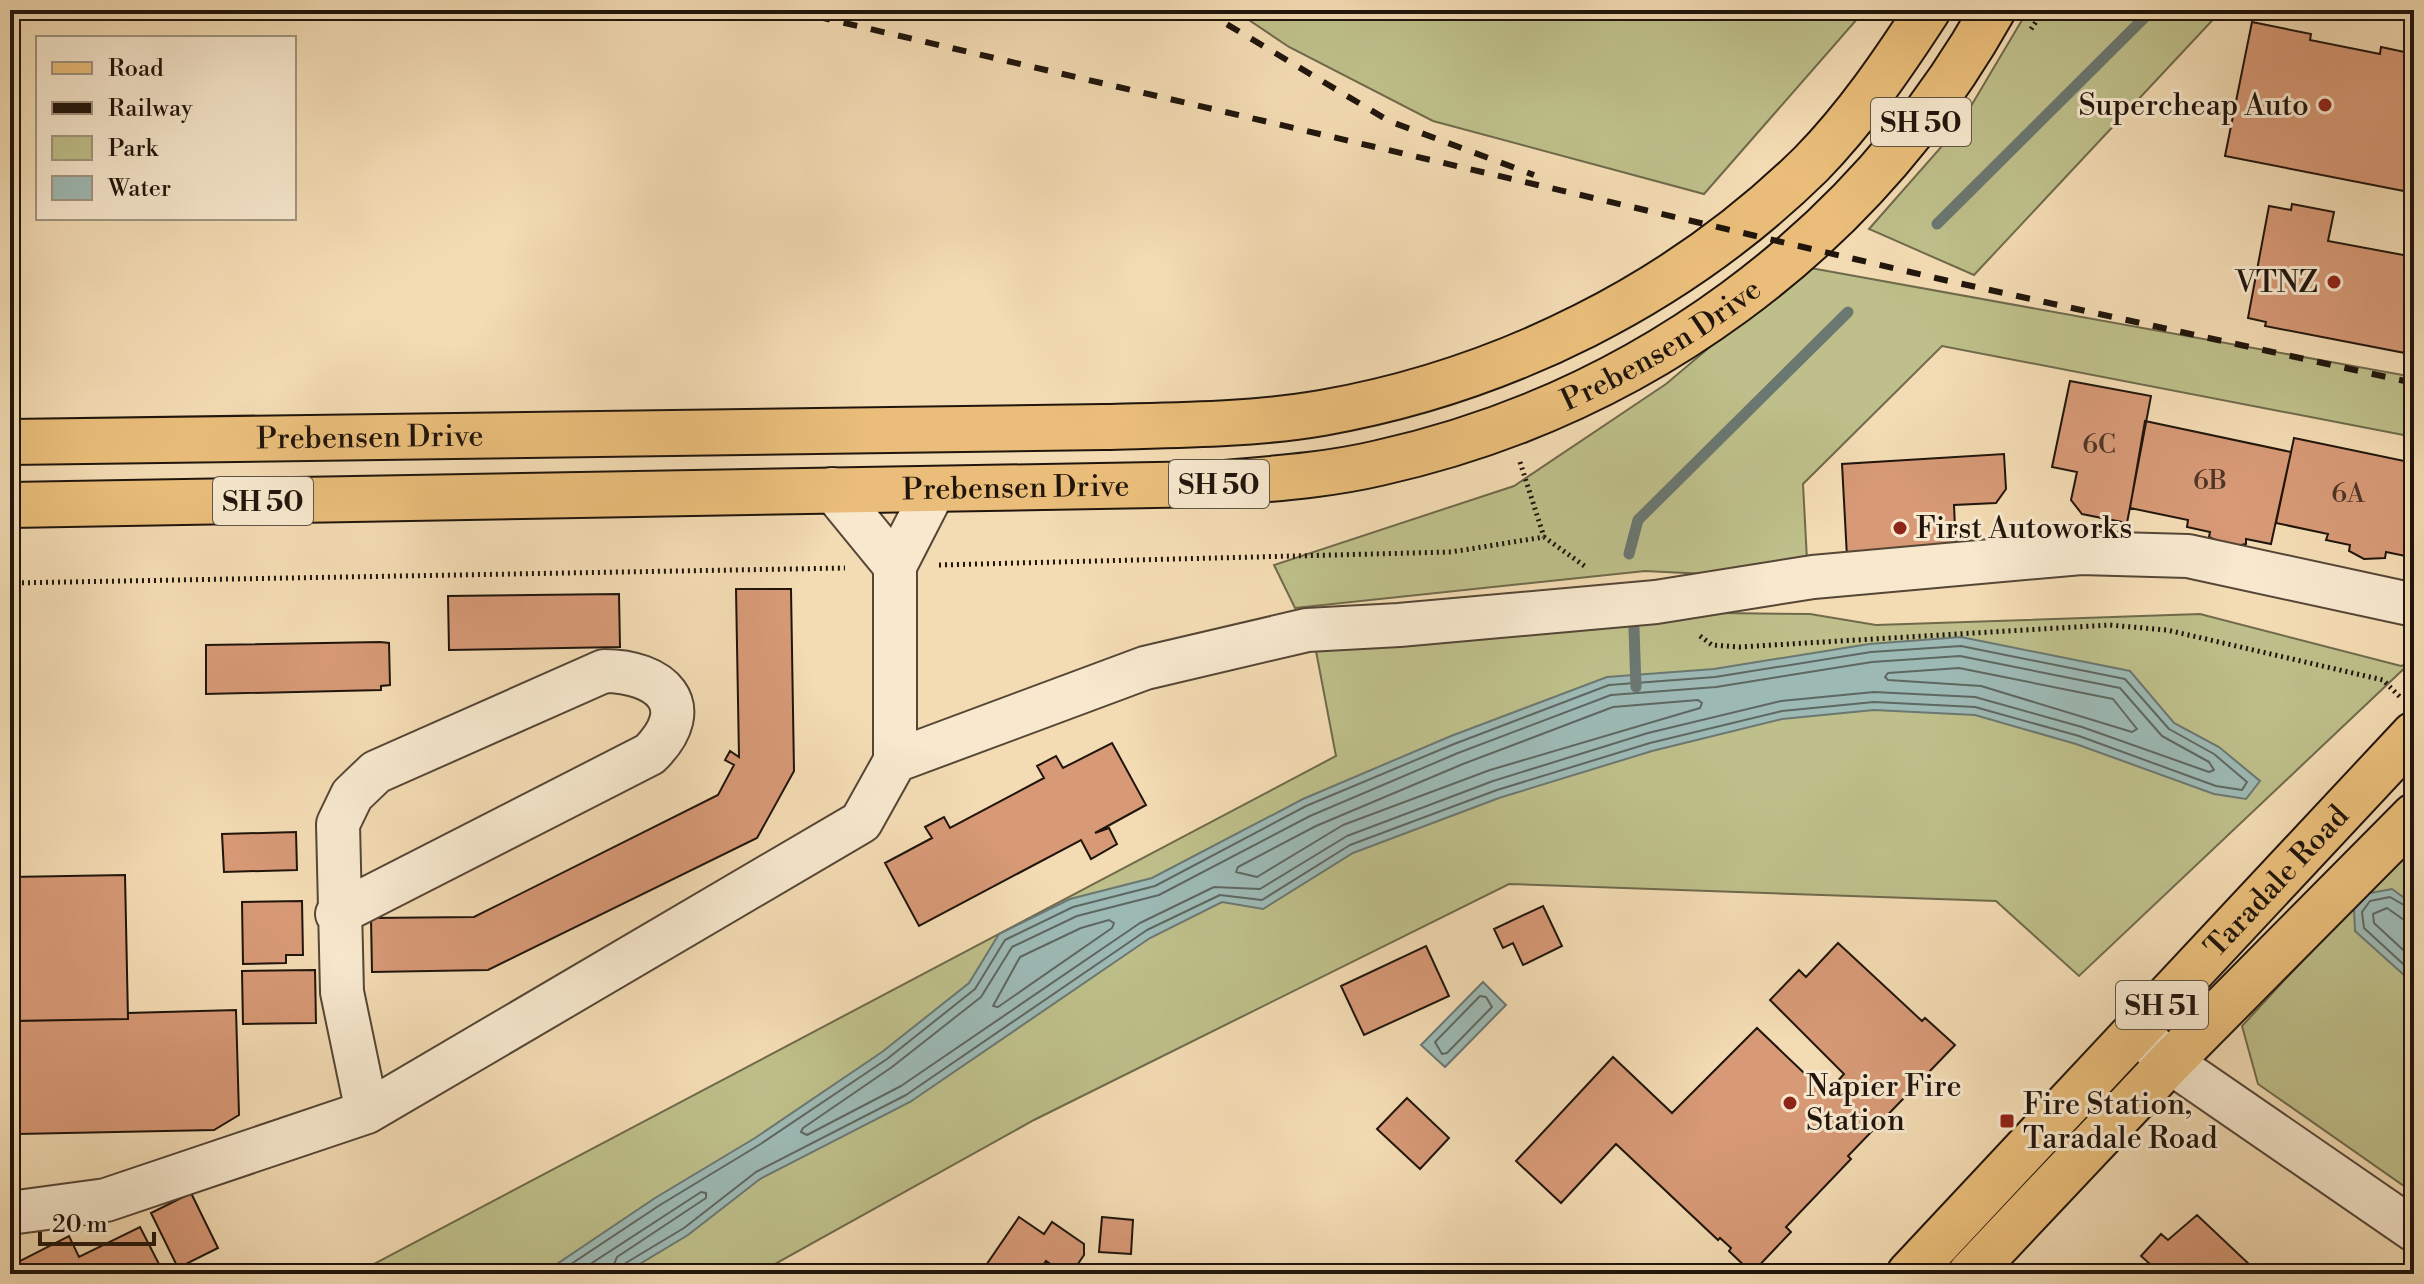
<svg xmlns="http://www.w3.org/2000/svg" width="2424" height="1284" viewBox="0 0 2424 1284" font-family="'Libre Bodoni',serif">
<rect width="100%" height="100%" fill="#f3dbb3"/>
<filter id="stains"><feTurbulence type="fractalNoise" baseFrequency=".0025" numOctaves="4"/><feColorMatrix values="0 0 0 0 .2 0 0 0 0 .09 0 0 0 0 .02 0 0 0 .5 -.17"/></filter>
<radialGradient id="worn" r=".72"><stop offset=".6" stop-color="#630" stop-opacity="0"/><stop offset="1" stop-color="#630" stop-opacity=".3"/></radialGradient>
<!-- green -->
<path fill="#bebf8a" stroke="#6f6a4b" stroke-width="2" d="M1234 10H1865L1704 194 1433 121 1289 47Z
M2028 10H2222L1974 275 1869 229 1958 128Z
M1805 267 2414 377V437L1942 346 1803 484 1808 579 1645 571 1295 608 1274 565 1514 486 1666 384Z
M1639 612 1810 614 1876 625 2200 614 2401 666 2410 663 2079 976 1996 901 1509 884 1034 1120 757 1274H355L1336 756 1316 651 1460 629Z
M2414 840V1193L2258 1084 2242 1026Z"/>
<!-- water -->
<path fill="#9db9b4" stroke="#6b7771" stroke-width="2" d="M1961 637 2130 671 2174 723 2219 747 2260 781 2246 799 2214 794 2076 744 1975 715 1874 710 1782 719 1652 751 1499 798 1353 853 1263 909 1222 902 1150 938 910 1102 760 1179 688 1235 623 1274H542L655 1198 755 1138 882 1052 969 983 999 934 1070 899 1152 878 1303 799 1451 736 1607 677 1714 669 1869 644Z
M2392 889 2414 905V984L2355 931 2354 908 2365 894Z
M1483 982 1506 1005 1445 1067 1421 1045Z"/>
<g fill="none" stroke-linecap="round" stroke-linejoin="round">
<!-- shore -->
<path stroke="#5e6760" stroke-width="2" d="M1960 656 2120 688 2162 736 2209 762 2214 770 2209 772 2082 727 1975 697 1874 692 1781 701 1648 733 1493 781 1347 836 1260 889 1214 887 1140 923 901 1086 807 1135 801 1132 803 1128 892 1067 981 997 1012 947 1077 916 1159 895 1310 816 1458 753 1611 695 1716 687 1872 662Z
M1959 668 2113 699 2137 729 2132 732 1981 686 1888 680 1885 677 1888 673Z
M1698 700 1702 703 1700 708 1490 770 1343 825 1257 877 1236 872 1238 867 1316 826 1463 764 1613 707Z
M2414 911 2390 897 2370 901 2362 912 2364 928 2414 974
M1109 920 1114 923 1112 928 998 1007 993 1006 1020 957 1081 928Z
M2414 921 2404 920 2387 908 2373 914 2374 923 2414 960
M1480 996 1486 997 1492 1007 1447 1053 1442 1054 1435 1042Z
M556 1274 660 1205 759 1145 887 1059 975 989 1005 940 1073 907 1155 886 1306 806 1454 744 1609 685 1715 677 1871 652 1961 646 2125 679 2169 729 2214 754 2247 782 2242 790 2216 786 2079 736 1975 707 1874 702 1782 711 1650 743 1497 790 1350 845 1262 900 1220 895 1147 930 906 1095 756 1172 684 1228 624 1264 620 1274
M575 1274 701 1192 706 1193V1198L617 1257 610 1274"/>
<!-- stream -->
<path stroke="#6b7771" stroke-width="11" d="M1937 224 2152 10
M1629 554 1638 520 1848 312
M1634 628 1636 687"/>
</g>
<!-- building -->
<path fill="#d79976" stroke="#20150c" stroke-width="2" d="M2252 22 2311 34 2310 40 2380 54 2381 47 2414 54V193L2225 156Z
M2292 204 2334 212 2328 241 2414 257V307L2405 353 2265 326 2266 322 2248 318 2269 206 2291 210Z
M2070 381 2151 396 2127 523 2082 514 2071 500 2077 472 2052 467Z
M2145 421 2291 452 2271 544 2246 539V544L2230 547 2209 537 2210 532 2187 527 2188 520 2130 508Z
M2294 438 2414 463V552L2410 557 2386 552 2385 558 2364 559 2349 551 2350 545 2326 540 2328 534 2276 523Z
M2004 454 2006 489 1996 503 1954 505 1956 551 1847 557 1842 464Z
M736 589H791L794 771 757 838 488 970 372 972 371 918 474 917 718 795 734 765 725 760 730 751 739 757Z
M619 594 620 647 449 650 448 596Z
M380 642 389 643 390 685 381 686V690L206 694V645Z
M1112 743 1146 805 1095 833 1109 828 1117 844 1091 859 1081 840 919 926 885 863 932 838 925 827 944 817 950 828 1044 778 1037 766 1056 756 1063 768Z
M296 832 297 870 224 872 222 834Z
M125 875 128 1019 10 1021V877Z
M302 901 303 955H286V963L243 964 242 902Z
M1543 906 1562 946 1523 965 1513 943 1503 948 1494 929Z
M1838 943 1922 1021 1925 1018 1955 1045 1848 1156 1851 1159 1786 1227 1791 1232 1752 1273 1729 1251 1731 1248 1720 1238 1718 1240 1616 1144 1561 1203 1516 1161 1613 1057 1672 1113 1757 1028 1826 1094 1844 1074 1770 1000 1799 970 1806 977Z
M1426 946 1449 996 1364 1035 1341 986Z
M315 970 316 1023 243 1024 242 971Z
M236 1010 239 1115 214 1130 18 1134 16 1021 128 1019V1013Z
M1407 1098 1449 1138 1420 1169 1377 1129Z
M191 1193 218 1248 178 1268 151 1213Z
M2197 1215 2251 1266 2243 1274H2161L2141 1256 2161 1234 2168 1240Z
M1019 1217 1044 1234 1052 1222 1084 1244V1255L1071 1274H1065L1046 1261 1037 1274H980Z
M1102 1217 1133 1220 1131 1254 1099 1252Z
M140 1227 160 1266 145 1274H98L93 1265 86 1269 88 1274H10V1266L69 1236 79 1257Z"/>
<g fill="none" stroke-linecap="round" stroke-linejoin="round">
<defs>
<path id="minor" d="M832 489 895 566
M895 761 1145 668 1307 630 1399 625 1656 602 1813 577 2081 553 2188 556 2414 605
M337 914 650 754C699 705 660 671 604 671L376 772 352 795 338 824 342 992 367 1112
M2137 1032 2170 1062 2414 1230
M10 1213 106 1200 367 1112 861 822 895 761V566L935 488"/>
<g id="major">
<path id="s1" d="M10 442 1104 427C1176 425 1251 425 1322 413 1504 381 1679 294 1811 164 1856 118 1893 64 1928 10"/>
<path id="s2" d="M10 505 1211 484C1267 479 1324 476 1379 463 1639 405 1863 242 1993 10"/>
</g>
<g id="highway">
<path id="s3" d="M1909 1274 2414 734"/>
<path d="M1970 1274 2170 1062 2414 816"/>
</g>
</defs>
<!-- minor casing -->
<use href="#minor" stroke="#554636" stroke-width="46"/>
<!-- major casing -->
<use href="#major" stroke="#20150c" stroke-width="48"/>
<!-- highway casing -->
<use href="#highway" stroke="#20150c" stroke-width="48"/>
<!-- path -->
<path stroke="#20150c" stroke-width="5" stroke-dasharray="2 4" stroke-linecap="butt" d="M2031 29 2044 10
M1520 462 1544 537
M939 565 1451 552 1544 537 1586 567
M10 583 845 568
M1700 636 1712 645 1739 647 2109 625 2167 630 2383 680 2401 698"/>
<!-- minor -->
<use href="#minor" stroke="#f7e8ce" stroke-width="42"/>
<!-- major -->
<use href="#major" stroke="#eabe7a" stroke-width="44"/>
<!-- highway -->
<use href="#highway" stroke="#eabe7a" stroke-width="44"/>
<!-- rail -->
<path stroke="#20150c" stroke-width="6" stroke-dasharray="14 14" stroke-linecap="butt" d="M789 10 1940 279 2414 383
M1203 10 1389 121 1534 175"/>
</g>
<!-- markers -->
<g fill="#8f2418" stroke="#f7e8ce" stroke-width="3">
<circle cx="2325" cy="105" r="8"/>
<circle cx="2334" cy="282" r="8"/>
<circle cx="1900" cy="528" r="8"/>
<circle cx="1790" cy="1103" r="8"/>
<rect x="1999" y="1113" width="16" height="16" rx="4"/>
</g>
<g text-anchor="middle" stroke-width="6" stroke-linejoin="round" paint-order="stroke">
<!-- number labels -->
<g font-size="26" fill="#4e3626">
<text x="2099" y="453">6C</text>
<text x="2210" y="489">6B</text>
<text x="2348" y="502">6A</text>
</g>
<!-- shield labels -->
<g fill="#f7e8ce" stroke="#605446" stroke-width="2">
<rect x="1871" y="98" width="100" height="48" rx="6"/>
<rect x="1169" y="460" width="100" height="48" rx="6"/>
<rect x="213" y="477" width="100" height="48" rx="6"/>
<rect x="2116" y="981" width="92" height="48" rx="6"/>
</g>
<g font-size="28" font-weight="bold" fill="#20150c">
<text x="1921" y="132">SH 50</text>
<text x="1219" y="494">SH 50</text>
<text x="263" y="511">SH 50</text>
<text x="2162" y="1015">SH 51</text>
</g>
<!-- poi labels -->
<g font-size="30" fill="#20150c" stroke="#f7e8ce" text-anchor="start">
<text x="2309" y="115" text-anchor="end">Supercheap Auto</text>
<text x="2318" y="292" text-anchor="end">VTNZ</text>
<text x="1916" y="538">First Autoworks</text>
<text x="1806" y="1096">Napier Fire<tspan x="1806" dy="34">Station</tspan></text>
<text x="2023" y="1114">Fire Station,<tspan x="2023" dy="34">Taradale Road</tspan></text>
</g>
<!-- street labels -->
<g font-size="30" fill="#20150c" stroke="#f7e8ce">
<text dy="10" stroke="none"><textPath href="#s2" startOffset="1678">Prebensen Drive</textPath></text>
<text dy="10" stroke="none"><textPath href="#s1" startOffset="360">Prebensen Drive</textPath></text>
<text dy="10" stroke="none"><textPath href="#s2" startOffset="1006">Prebensen Drive</textPath></text>
<text dy="10" stroke="none"><textPath href="#s3" startOffset="538">Taradale Road</textPath></text>
</g>
</g>
<!-- margin -->
<rect width="2424" height="1284" fill="none" stroke="#f3dbb3" stroke-width="40"/>
<rect x="12" y="12" width="2400" height="1260" fill="none" stroke="#20150c" stroke-width="4"/>
<rect x="20" y="20" width="2384" height="1244" fill="none" stroke="#20150c" stroke-width="2"/>
<!-- legend -->
<rect x="36" y="36" width="260" height="184" fill="#f7e8ce" stroke="#a19480" stroke-width="2"/>
<rect x="52" y="62" width="40" height="12" fill="#eabe7a" stroke="#a19480" stroke-width="2"/>
<text x="108" y="76" font-size="24" fill="#20150c">Road</text>
<rect x="52" y="102" width="40" height="12" fill="#20150c" stroke="#a19480" stroke-width="2"/>
<text x="108" y="116" font-size="24" fill="#20150c">Railway</text>
<rect x="52" y="136" width="40" height="24" fill="#bebf8a" stroke="#a19480" stroke-width="2"/>
<text x="108" y="156" font-size="24" fill="#20150c">Park</text>
<rect x="52" y="176" width="40" height="24" fill="#9db9b4" stroke="#a19480" stroke-width="2"/>
<text x="108" y="196" font-size="24" fill="#20150c">Water</text>
<!-- scale -->
<path d="M40 1232v12h114v-12" fill="none" stroke="#20150c" stroke-width="4"/>
<text x="52" y="1232" font-size="24" fill="#20150c" stroke="#f7e8ce" stroke-width="6" paint-order="stroke">20 m</text>
<rect width="100%" height="100%" filter="url(#stains)"/>
<rect width="100%" height="100%" fill="url(#worn)"/>
</svg>
